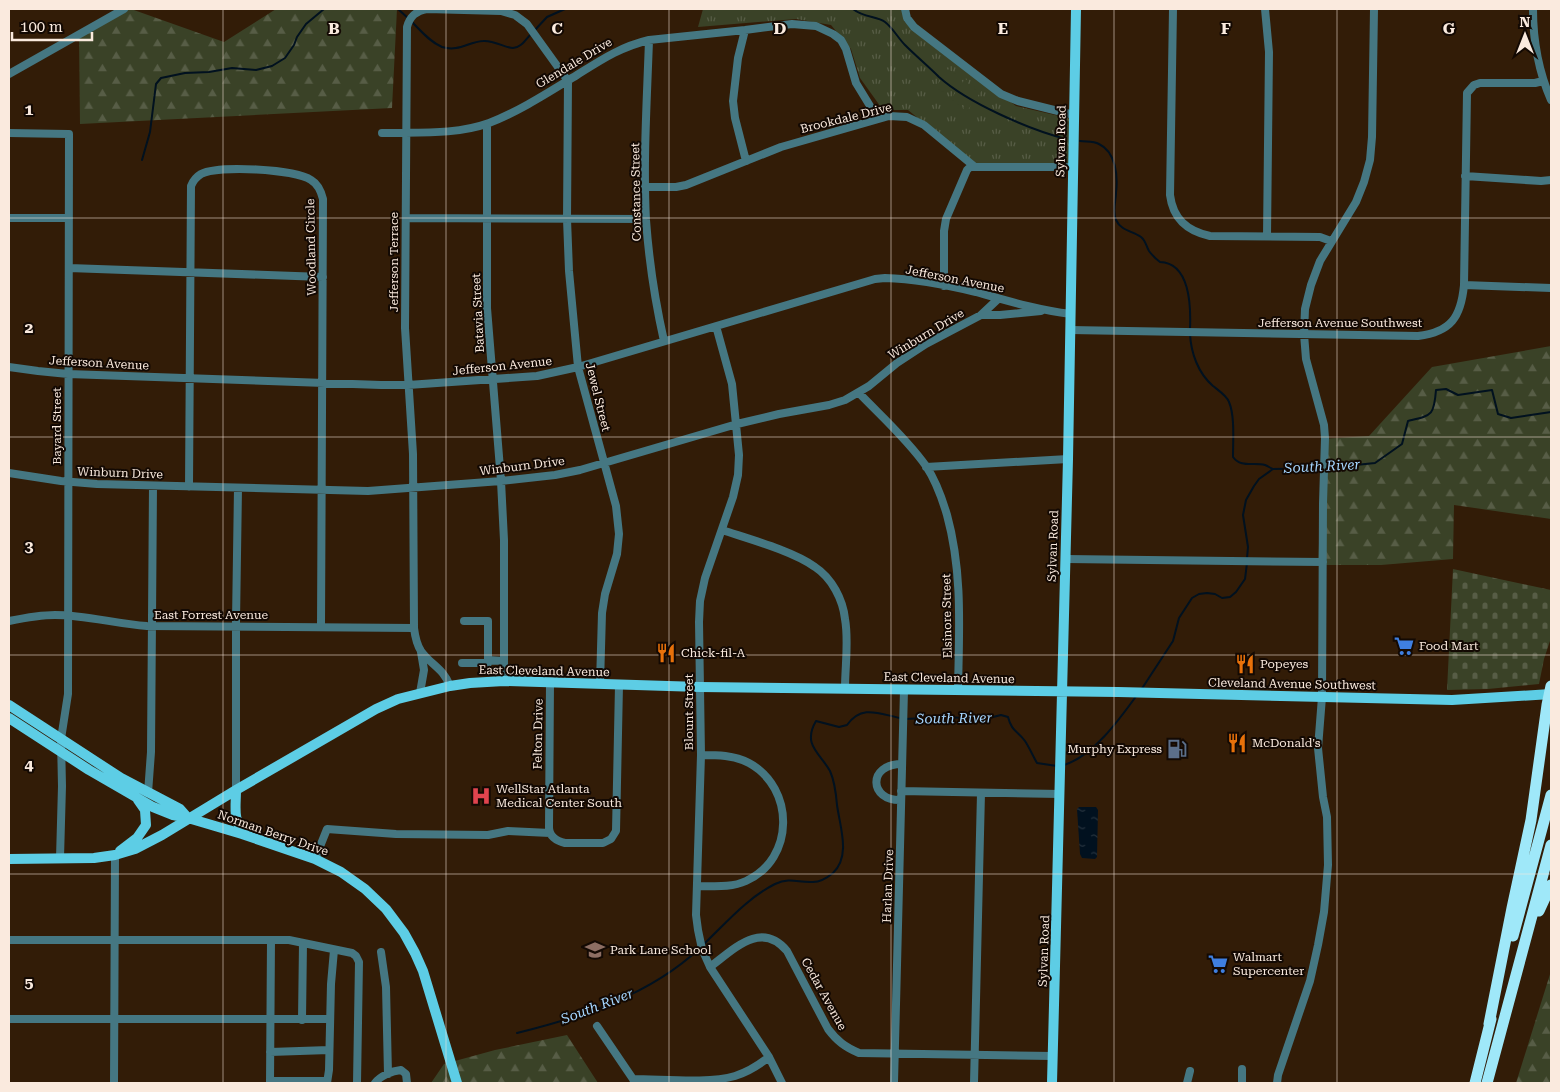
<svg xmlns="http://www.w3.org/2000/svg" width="1560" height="1092" viewBox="0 0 1560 1092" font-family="'Roboto Serif',serif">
<defs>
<pattern id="grass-tufts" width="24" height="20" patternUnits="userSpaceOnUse" patternTransform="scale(1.25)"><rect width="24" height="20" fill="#3a4227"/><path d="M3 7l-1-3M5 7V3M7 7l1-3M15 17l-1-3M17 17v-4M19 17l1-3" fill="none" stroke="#575d46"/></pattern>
<pattern id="forest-firs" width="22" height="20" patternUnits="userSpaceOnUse" patternTransform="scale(1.25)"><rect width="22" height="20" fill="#3a4227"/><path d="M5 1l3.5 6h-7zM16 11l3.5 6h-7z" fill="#575d46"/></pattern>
<pattern id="cemetery-stones" width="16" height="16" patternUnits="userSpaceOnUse" patternTransform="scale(1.25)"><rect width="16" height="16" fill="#3a4227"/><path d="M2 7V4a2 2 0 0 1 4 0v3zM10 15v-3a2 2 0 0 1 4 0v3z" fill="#575d46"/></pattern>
<pattern id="water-ripples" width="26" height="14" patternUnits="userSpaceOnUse" patternTransform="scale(1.25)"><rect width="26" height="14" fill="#01111f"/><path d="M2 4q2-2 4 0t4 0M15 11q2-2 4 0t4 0" fill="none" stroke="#27343f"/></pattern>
</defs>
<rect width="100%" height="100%" fill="#321c07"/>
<!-- grass -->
<path fill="url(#grass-tufts)" d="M703 9H903L904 21 1016 106 1072 119 1071 166 973 163 908 110H883L860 78 851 49 831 25 796 19 698 27Z"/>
<!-- forest -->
<path fill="url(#forest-firs)" d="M121 9H131L224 42 276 9H397L392 108 80 124 79 36Z
M1551 346V519L1454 505 1453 559 1381 565H1318L1321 502V439L1369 436 1432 367Z
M1551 971V1083H1516Z
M567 1035 598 1083H431L444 1064 495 1050Z"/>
<!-- cemetery -->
<path fill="url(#cemetery-stones)" d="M1453 569 1551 590V638L1544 659 1539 684 1488 689 1447 690Z"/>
<!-- pitch -->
<path fill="#3a4227" d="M948 69 958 76 946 94 936 87Z
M965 79 969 81 967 84 969 86 972 83 975 86 974 89 976 90 978 88 982 90 967 111 963 108 965 106 963 104 961 107 957 104 959 101 957 100 955 102 951 99Z"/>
<!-- water -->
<path fill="url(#water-ripples)" d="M1079 807H1096L1098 810 1097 857 1095 859 1082 858 1080 854 1077 809Z"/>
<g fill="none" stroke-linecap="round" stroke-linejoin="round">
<!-- stream -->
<path stroke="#01111f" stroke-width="2" d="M398 9 409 19
M853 9C864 18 877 16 885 22 893 28 898 38 905 45 916 56 928 66 939 77 968 103 1028 129 1066 139
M412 22C421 31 430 42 442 47 459 52 468 42 483 41 494 40 505 48 513 48 521 48 526 39 531 34
M534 31 547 17 565 9
M1080 141C1087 142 1093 141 1099 144 1116 152 1118 176 1116 193 1116 201 1112 211 1116 220 1121 231 1133 231 1141 237 1146 241 1146 246 1149 251 1152 255 1156 259 1160 262 1190 263 1191 306 1190 329
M142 160 150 132 156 84 161 78 185 73 209 72 232 68 256 70 272 66 285 58 294 45 297 37 306 24 324 9
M1190 334C1191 353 1198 373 1213 386 1218 390 1227 396 1229 402 1235 416 1233 441 1233 457 1241 468 1253 462 1265 465 1268 466 1270 468 1273 469
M1327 468 1375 463 1402 444 1408 421C1432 415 1434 416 1436 390L1446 389 1458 395 1492 390 1498 414 1511 418 1551 412
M1247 558 1248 547 1243 515 1246 500 1254 486 1259 479 1273 469 1322 468
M1141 690 1173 641 1179 618 1192 598 1199 594 1207 593 1215 594 1222 598 1230 597 1236 592 1245 579 1247 563
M905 719 945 717 985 719 1001 715 1008 717C1012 732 1017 730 1025 741 1029 747 1033 756 1037 763L1057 766
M1064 765C1093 756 1119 720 1137 695
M703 945C725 924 747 898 775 884 791 877 798 883 813 882 820 882 827 878 833 873 851 856 840 827 837 805 836 793 835 782 830 771 820 753 802 745 816 721L839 727 847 725C862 704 879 714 900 718
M517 1033C582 1017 650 995 700 948"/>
<!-- minor -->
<path stroke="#457782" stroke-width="8" d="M905 9 907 18 914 27 1001 94 1018 101 1074 115
M1173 9 1170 195C1173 219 1187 231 1210 236L1320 237 1331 241
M1265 9 1269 52 1267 236
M1533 9C1533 42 1538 70 1551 100
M745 30 738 58 733 101 735 118 746 161
M649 40C647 100 643 160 646 220 649 261 655 301 664 341
M9 74 124 9
M487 124V308L501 481 504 540V681
M9 133 69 134 68 694 61 739 62 786 60 858
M382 133C418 132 456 135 489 123 520 111 549 92 577 75 601 60 620 47 649 40L745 30 792 24 816 26 833 34 841 40 846 49 856 83 878 119
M1465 176 1541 181 1551 180
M645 187H676L686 185 781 147 889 116 907 117 924 125 975 167H1073
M9 218H69
M406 218 646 219
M69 268 323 277
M1464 285 1551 288
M944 286V231L946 219 967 170 970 167H975
M981 315H1000L1041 311
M716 326 732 384 739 455 738 475 733 497 705 578 700 601 699 622 701 755 696 915 698 930 702 949 710 967 769 1057 782 1083
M1070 330 1418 336C1451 332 1461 317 1464 285L1467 93 1474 85 1480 83H1535L1543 81
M9 367 38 371 68 374 381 385H408L537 376 578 367 875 279 885 278C915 279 947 285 976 292 1008 301 1038 310 1071 314
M859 393C881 416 907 439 926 466 936 481 942 498 947 515 963 573 959 631 958 690
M926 467 1068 459
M9 473 61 481 97 484 368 491 501 481 555 475 580 470 737 424 779 414 829 405 845 400 869 386 897 363 926 344 981 315 998 299
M189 487 191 186C193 181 196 177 201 174 218 165 295 169 311 180 318 184 321 191 323 199L321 627
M722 530C749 539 793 551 815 567 832 578 843 600 845 619 849 641 845 666 845 689
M1066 559 1323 562
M9 621C24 618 39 615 55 615 86 615 116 624 147 626L414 628
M464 621H488V660L504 661
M462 663H488V660
M550 683 549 827C549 836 556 841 565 843H603L611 839 616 831 619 685
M450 686C443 668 432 666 421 651 417 645 415 636 414 628L413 454 405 328 407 27C410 16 416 11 427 9L501 11 515 15 527 24 568 81 567 219 569 271 578 367 616 506 619 534 617 554 605 594 602 613 600 684
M420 693 424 670 421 652
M236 790V621L238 488
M901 791 1060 794
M148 793 151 752 153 486
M901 800C869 801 867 764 902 764
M315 859 327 829 396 834 488 835 508 831 550 833
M697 886C714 886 731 888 746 881 795 859 795 788 749 763 734 755 717 755 701 755
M9 940H289L352 953 356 956 359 962 357 1083
M381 952 386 987 388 1074
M710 967C734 949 761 920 787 951L828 1029C837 1041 845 1047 859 1053L1053 1056
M9 1019H330
M302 1020 303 943
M597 1026 635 1082
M270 1052 329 1050
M1242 1069V1083
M633 1079C663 1079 708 1084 735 1076 748 1072 759 1065 769 1057
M270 1081H327
M114 1083 115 855
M270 1083 271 940
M327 1083 329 1070 331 984 334 950
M375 1083C380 1076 392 1071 401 1070L406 1074 407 1083
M894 1083 904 690
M974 1083 981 793
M1187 1083 1190 1071
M1277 1083 1278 1075 1310 981 1318 945 1324 912 1328 865 1327 817 1323 797 1318 748 1322 697 1323 503 1325 438 1324 425 1306 359 1304 334 1305 309 1311 285 1320 261 1356 202 1364 182 1370 160 1372 137 1374 9"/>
<!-- major -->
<path stroke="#5dcde5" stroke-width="10" d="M9 705 121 778 180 809 188 818
M9 718 89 770 153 807 173 815 188 818 242 834 315 859 341 872 365 889 386 909 404 933 415 953 423 971 457 1083
M236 790C236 809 232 820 246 835
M120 851 137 838 146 825 145 810 138 800
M9 859 94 858 115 855 135 849 162 835 236 790 376 709 398 699 450 686 470 683 504 681 700 687 1118 692 1452 700 1551 694
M1052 1083 1068 459 1076 9"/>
<!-- highway -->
<path stroke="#9fe8f9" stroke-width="11" d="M1539 911 1551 885
M1513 936 1551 795
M1489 1024 1512 908 1531 820 1547 705 1551 686
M1475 1083 1491 1019
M1487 1083 1551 845"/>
</g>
<!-- grid -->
<path fill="none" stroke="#faeade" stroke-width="1" stroke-opacity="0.55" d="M223 9V1083M446 9V1083M669 9V1083M891 9V1083M1114 9V1083M1337 9V1083M9 218H1551M9 437H1551M9 655H1551M9 874H1551"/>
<!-- icons -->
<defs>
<symbol id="supermarket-bare" viewBox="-9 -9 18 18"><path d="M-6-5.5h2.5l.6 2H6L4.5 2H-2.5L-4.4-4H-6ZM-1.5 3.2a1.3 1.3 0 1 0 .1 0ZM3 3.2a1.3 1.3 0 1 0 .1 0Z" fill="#3f7fe0" stroke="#130903" stroke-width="2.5" paint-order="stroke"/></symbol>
<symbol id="restaurant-bare" viewBox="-9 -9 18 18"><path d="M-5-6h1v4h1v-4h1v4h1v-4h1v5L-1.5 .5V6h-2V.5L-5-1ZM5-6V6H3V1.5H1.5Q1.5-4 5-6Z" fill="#e8710a" stroke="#130903" stroke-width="2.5" paint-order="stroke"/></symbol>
<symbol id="fuel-bare" viewBox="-9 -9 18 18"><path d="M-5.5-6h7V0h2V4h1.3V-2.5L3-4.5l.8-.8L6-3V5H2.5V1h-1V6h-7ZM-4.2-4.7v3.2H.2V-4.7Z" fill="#5c6f8a" stroke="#130903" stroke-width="2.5" paint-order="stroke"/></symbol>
<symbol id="hospital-bare" viewBox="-9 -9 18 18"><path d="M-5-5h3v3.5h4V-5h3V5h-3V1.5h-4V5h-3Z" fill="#e0444e" stroke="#130903" stroke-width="2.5" paint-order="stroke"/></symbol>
<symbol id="school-bare" viewBox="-9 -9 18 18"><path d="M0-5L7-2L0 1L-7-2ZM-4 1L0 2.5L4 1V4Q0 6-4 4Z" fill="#8d6e63" stroke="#130903" stroke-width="2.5" paint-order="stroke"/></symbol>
</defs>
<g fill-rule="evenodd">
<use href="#supermarket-bare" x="1390" y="632" width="28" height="28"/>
<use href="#restaurant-bare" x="652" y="639" width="28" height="28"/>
<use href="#restaurant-bare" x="1231" y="650" width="28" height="28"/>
<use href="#restaurant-bare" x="1223" y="729" width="28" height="28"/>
<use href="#fuel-bare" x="1163" y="735" width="28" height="28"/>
<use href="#hospital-bare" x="467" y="782" width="28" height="28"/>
<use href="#school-bare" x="581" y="936" width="28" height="28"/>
<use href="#supermarket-bare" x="1204" y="950" width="28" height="28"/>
</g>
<g text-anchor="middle" stroke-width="4" stroke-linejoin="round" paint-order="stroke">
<!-- street labels -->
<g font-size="12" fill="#faeade" stroke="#130903">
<text transform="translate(574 63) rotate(-31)" y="4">Glendale Drive</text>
<text transform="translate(846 118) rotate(-14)" y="4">Brookdale Drive</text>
<text transform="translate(1061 141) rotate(-89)" y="4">Sylvan Road</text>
<text transform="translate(636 192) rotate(-91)" y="4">Constance Street</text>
<text transform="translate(311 247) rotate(-91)" y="4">Woodland Circle</text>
<text transform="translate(394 262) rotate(-90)" y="4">Jefferson Terrace</text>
<text transform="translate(955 279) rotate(11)" y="4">Jefferson Avenue</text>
<text transform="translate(478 313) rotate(-93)" y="4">Batavia Street</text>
<text x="1340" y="327">Jefferson Avenue Southwest</text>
<text transform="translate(926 334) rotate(-31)" y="4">Winburn Drive</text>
<text transform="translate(99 363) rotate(3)" y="4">Jefferson Avenue</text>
<text transform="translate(502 366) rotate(-6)" y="4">Jefferson Avenue</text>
<text transform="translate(598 397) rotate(76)" y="4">Jewel Street</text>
<text transform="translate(57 426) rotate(-90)" y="4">Bayard Street</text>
<text transform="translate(522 466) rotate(-7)" y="4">Winburn Drive</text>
<text transform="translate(120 473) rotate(2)" y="4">Winburn Drive</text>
<text transform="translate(1053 546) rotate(-88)" y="4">Sylvan Road</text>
<text x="211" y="619">East Forrest Avenue</text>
<text transform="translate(947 616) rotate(-91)" y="4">Elsinore Street</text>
<text transform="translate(544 671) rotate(1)" y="4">East Cleveland Avenue</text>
<text transform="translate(949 678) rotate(1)" y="4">East Cleveland Avenue</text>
<text transform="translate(1292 684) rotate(1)" y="4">Cleveland Avenue Southwest</text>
<text transform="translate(689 712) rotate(-90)" y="4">Blount Street</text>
<text transform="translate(538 734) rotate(-89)" y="4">Felton Drive</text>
<text transform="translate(273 833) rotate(19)" y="4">Norman Berry Drive</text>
<text transform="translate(888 886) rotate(-88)" y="4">Harlan Drive</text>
<text transform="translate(1044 951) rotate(-88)" y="4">Sylvan Road</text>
<text transform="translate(824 994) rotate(61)" y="4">Cedar Avenue</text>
</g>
<!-- poi labels -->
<g font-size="12" fill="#faeade" stroke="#130903" text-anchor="start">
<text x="1419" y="650">Food Mart</text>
<text x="681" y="657">Chick-fil-A</text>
<text x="1260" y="668">Popeyes</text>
<text x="1252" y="747">McDonald's</text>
<text x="1162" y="753" text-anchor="end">Murphy Express</text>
<text x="496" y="793">WellStar Atlanta<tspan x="496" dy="14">Medical Center South</tspan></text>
<text x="610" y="954">Park Lane School</text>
<text x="1233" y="961">Walmart<tspan x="1233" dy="14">Supercenter</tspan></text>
</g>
<!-- water labels -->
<g font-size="14" font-style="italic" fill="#a5d6ff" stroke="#130903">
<text transform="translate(1322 466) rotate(-3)" y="5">South River</text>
<text transform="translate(954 718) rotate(-1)" y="5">South River</text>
<text transform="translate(597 1006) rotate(-21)" y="5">South River</text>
</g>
</g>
<g font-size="16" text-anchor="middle" font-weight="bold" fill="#faeade" stroke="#130903" stroke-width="4" stroke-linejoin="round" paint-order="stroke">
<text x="334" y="34">B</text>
<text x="557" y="34">C</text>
<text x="780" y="34">D</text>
<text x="1003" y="34">E</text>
<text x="1226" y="34">F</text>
<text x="1449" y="34">G</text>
<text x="29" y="115">1</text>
<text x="29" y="333">2</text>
<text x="29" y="552">3</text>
<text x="29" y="770">4</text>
<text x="29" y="988">5</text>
</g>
<!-- border -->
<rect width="1560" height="1092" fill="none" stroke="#faeade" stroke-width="20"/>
<!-- north arrow -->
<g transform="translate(1525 35)" stroke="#130903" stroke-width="4" paint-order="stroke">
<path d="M0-4L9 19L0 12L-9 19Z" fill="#faeade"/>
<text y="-8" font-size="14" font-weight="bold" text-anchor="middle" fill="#faeade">N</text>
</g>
<!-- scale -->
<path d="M12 32v8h80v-8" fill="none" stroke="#faeade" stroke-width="2.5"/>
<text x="20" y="32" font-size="15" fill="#faeade" stroke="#130903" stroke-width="4" paint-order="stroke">100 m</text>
</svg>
